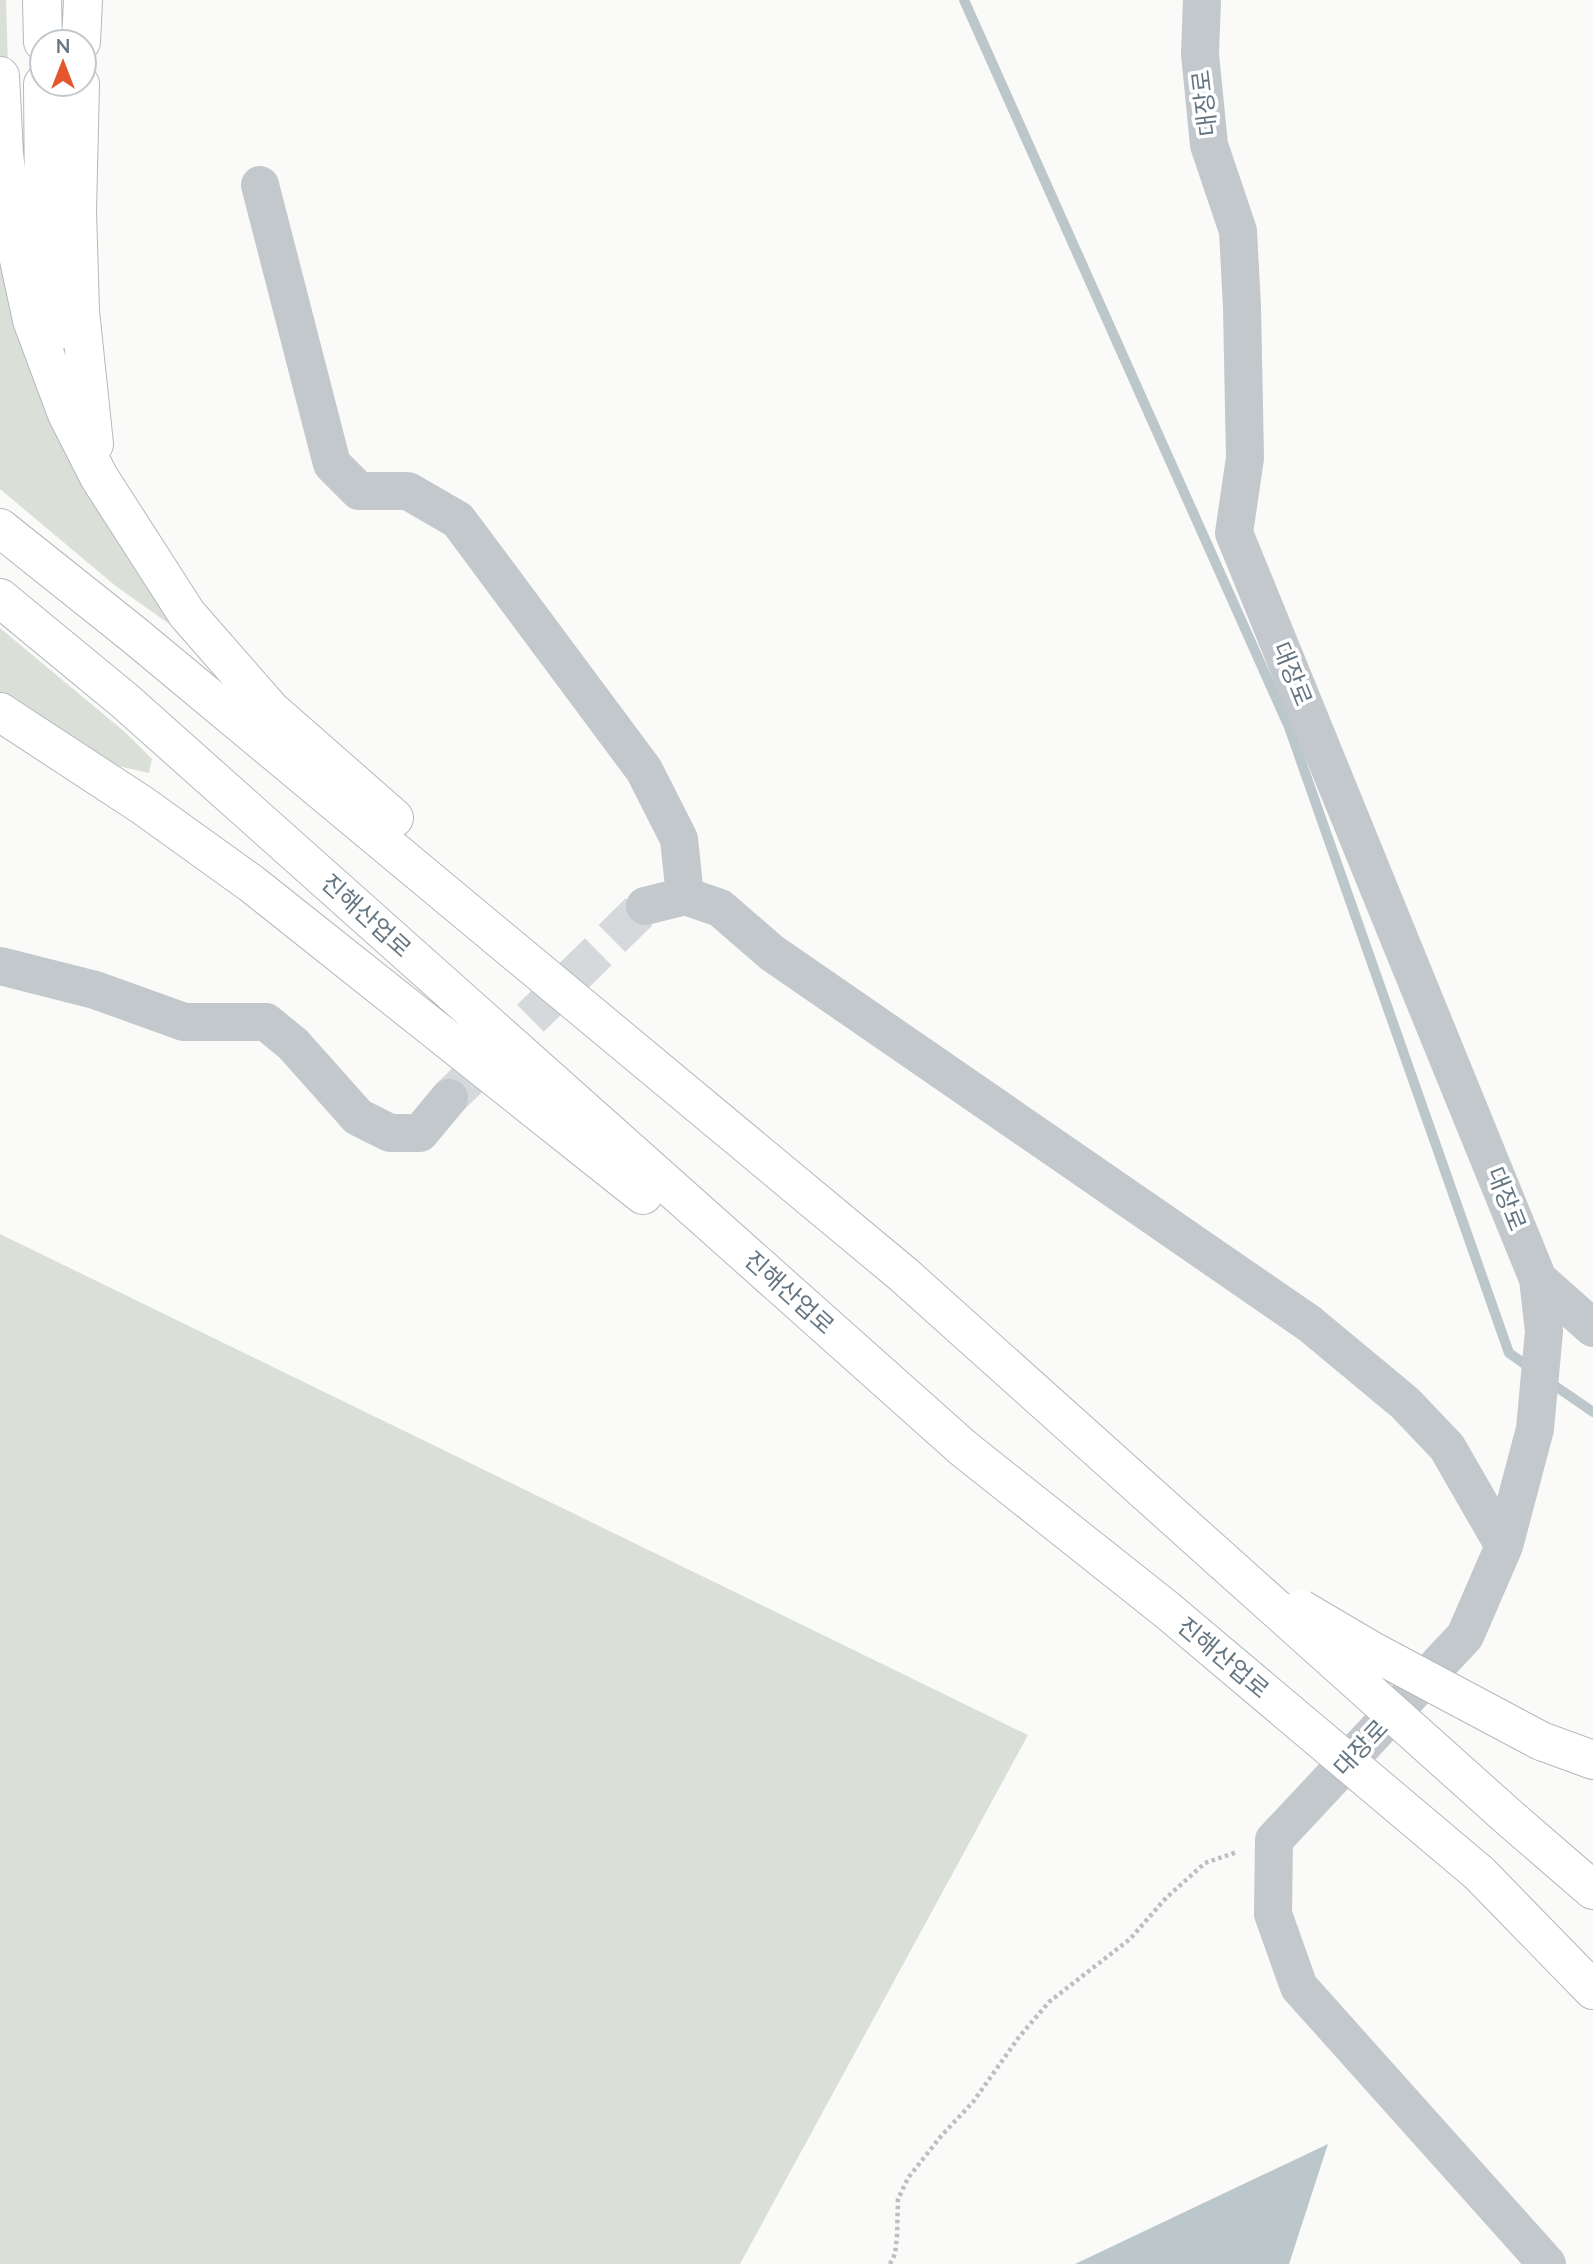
<svg xmlns="http://www.w3.org/2000/svg" width="1593" height="2264" viewBox="0 0 1593 2264" font-family="Lato,'Noto Sans KR',sans-serif">
<rect width="100%" height="100%" fill="#fafaf8"/>
<!-- green -->
<path fill="#dadfd7" d="M0 0H6L10 137 32 291 192 640 117 587 0 489Z
M0 628 126 733 152 759 149 773 114 765 0 697Z
M0 1234 1028 1735 740 2264H0Z"/>
<!-- water -->
<path fill="#bbc7cb" d="M1328 2144 1289 2264H1075Z"/>
<g fill="none" stroke-linecap="round" stroke-linejoin="round">
<!-- stream -->
<path stroke="#bbc7cb" stroke-width="10" d="M964 0 1289 727 1509 1353 1532 1369
M1548 1381 1593 1412"/>
<!-- minor-tunnel -->
<path stroke="#d5d9db" stroke-width="38" stroke-dasharray="38 19" stroke-linecap="butt" d="M449 1098 645 906"/>
<defs>
<path id="highway" d="M42 0 43 42
M81 42 83 0
M0 76 4 154 13 232 32 320 67 414 99 477 187 614 271 710 394 818
M43 84 44 199 54 310 59 330
M80 84 77 211 80 311 94 444
M0 528 133 634 904 1275 1224 1562
M0 598 125 701 963 1448 1167 1610
M0 712 142 805 252 884 643 1195
M1541 1741 1593 1760
M1513 1821 1593 1890
M1479 1873 1593 1990"/>
</defs>
<!-- highway casing -->
<use href="#highway" stroke="#b4b9bd" stroke-width="40"/>
<!-- path -->
<path stroke="#bbbfc2" stroke-width="4.5" stroke-dasharray="3.5 3.5" stroke-linecap="butt" d="M890 2264 895 2254 897 2236 898 2199 908 2178 942 2135 973 2102 1019 2037 1049 2002 1130 1939 1166 1898 1205 1863 1237 1852"/>
<!-- minor -->
<path stroke="#c3c8cc" stroke-width="38" d="M1202 0 1200 54 1209 145 1238 231 1242 307 1245 458 1234 533 1538 1279 1544 1331 1535 1429 1504 1546 1465 1636 1274 1840 1273 1914 1299 1987 1547 2264
M260 185 332 464 359 491H408L458 520 644 770 679 839 685 896
M645 906 685 896 720 908 772 953 1310 1324 1405 1403 1447 1447 1504 1546
M0 966 95 990 184 1022H266L293 1044 358 1117 390 1133H420L449 1098
M1538 1279 1593 1328"/>
<!-- highway -->
<use href="#highway" stroke="#fff" stroke-width="38"/>
<defs>
<path id="highway-bridge" d="M1224 1562 1513 1821
M1301 1609 1374 1652 1541 1741
M1167 1610 1479 1873"/>
</defs>
<!-- highway-bridge casing -->
<use href="#highway-bridge" stroke="#b4b9bd" stroke-width="40" stroke-linecap="butt"/>
<!-- highway-bridge -->
<use href="#highway-bridge" stroke="#fff" stroke-width="38"/>
</g>
<g text-anchor="middle" stroke-width="7" stroke-linejoin="round" paint-order="stroke">
<!-- street labels -->
<g font-size="24" fill="#657683" stroke="#fff">
<text transform="translate(1205 103) rotate(-97)" y="8">대장로</text>
<text transform="translate(1292 674) rotate(68)" y="8">대장로</text>
<text transform="translate(366 916) rotate(42)" y="8">진해산업로</text>
<text transform="translate(1506 1199) rotate(68)" y="8">대장로</text>
<text transform="translate(789 1293) rotate(42)" y="8">진해산업로</text>
<text transform="translate(1223 1658) rotate(40)" y="8">진해산업로</text>
<text transform="translate(1361 1748) rotate(-47)" y="8">대장로</text>
</g>
</g>
<!-- north arrow -->
<g transform="translate(63 63)"><circle r="33" fill="#ffffff" stroke="#c1c8cd" stroke-width="2"/>
<path d="M0-5L12 26L0 18L-12 26Z" fill="#e4572e"/>
<text y="-10" font-size="19" font-weight="bold" text-anchor="middle" fill="#657683">N</text>
</g>
</svg>
